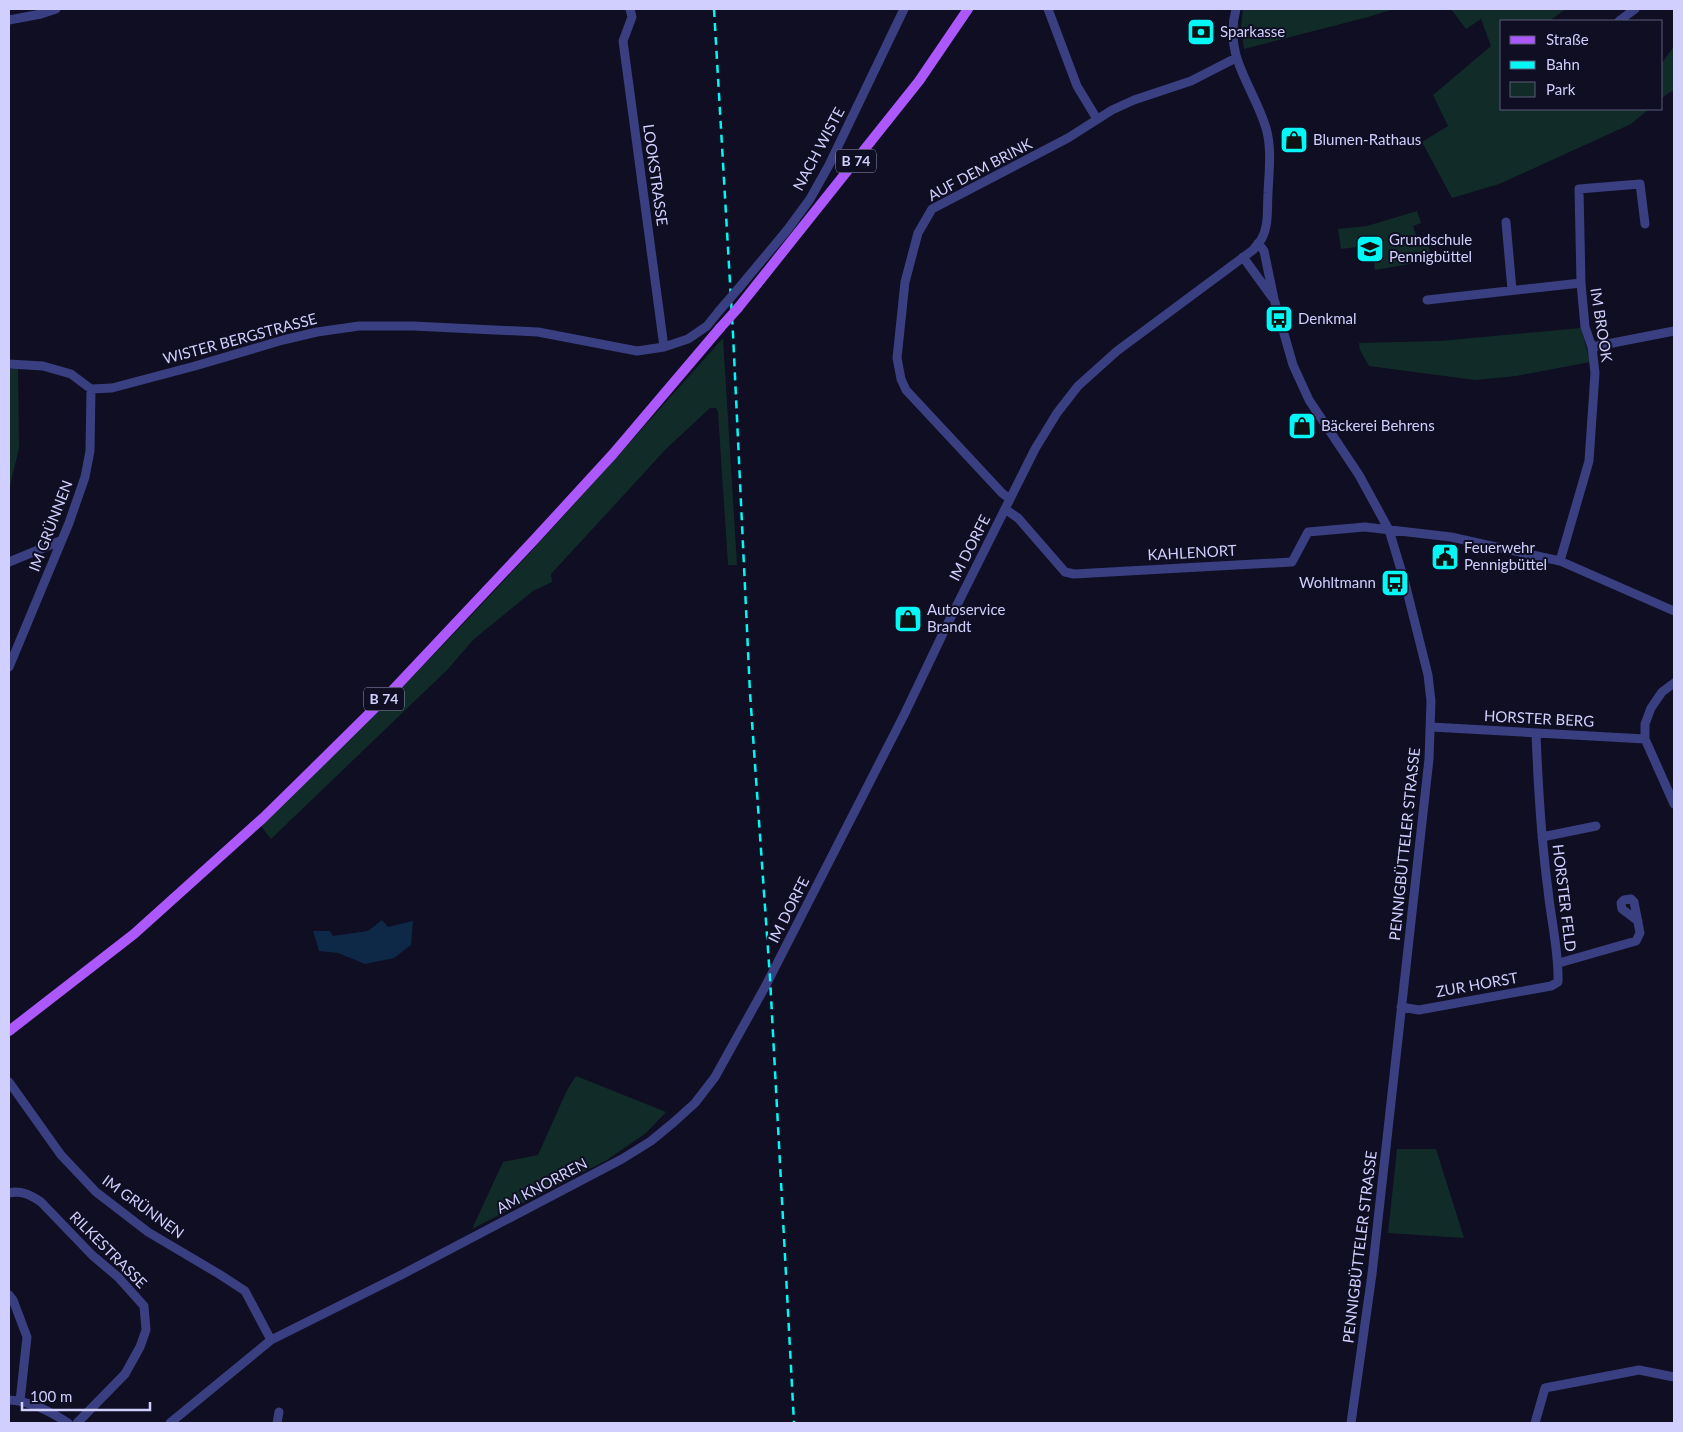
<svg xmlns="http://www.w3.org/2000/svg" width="1683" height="1432" viewBox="0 0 1683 1432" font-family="Lato,sans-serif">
<rect width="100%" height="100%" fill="#0f0e22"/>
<!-- green -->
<path fill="#112c28" d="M1243 9H1394L1368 17 1244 49 1241 27Z
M1451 9H1566L1552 19 1554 21H1502V109H1649L1631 124 1499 184 1452 198 1422 142 1448 126 1433 95 1491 46 1481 19 1466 29Z
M1674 46V91L1670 92 1662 98V63Z
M1417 211 1421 223 1413 226 1419 245 1427 242 1433 260 1375 270 1372 245 1341 249 1338 229 1367 226Z
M1581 328 1590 362 1516 376 1475 380 1369 366 1360 350 1359 343 1440 341Z
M723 338 737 565H728L718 412 716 408H710L666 449 551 574 552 582 533 591 474 639 447 670 271 839 261 826C324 765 387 703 448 640 542 542 632 440 723 338Z
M9 369H18L19 448 9 490Z
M576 1076 666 1112 646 1133 607 1160 472 1229 503 1162 538 1155 567 1090Z
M1397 1149H1436L1464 1238 1388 1233Z"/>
<!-- water -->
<path fill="#0d2947" d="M382 920 388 927 413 921 411 945 394 958 365 964 338 953 319 951 313 931H330L333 936 368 931Z"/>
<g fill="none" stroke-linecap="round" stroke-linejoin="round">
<!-- minor -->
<path stroke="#393f80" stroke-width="9" d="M630 9 632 17 623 41 664 347
M1048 9 1077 86 1097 119
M9 20 41 14 56 9
M1619 21 1635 9
M1506 222 1512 290
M1258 243 1264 251 1274 299 1293 365 1309 400 1359 475 1389 530 1405 583 1428 675 1431 701 1429 759 1372 1274 1351 1423
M1243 257 1272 297
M738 289 788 229 810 199 829 165 904 9
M1427 300 1581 283
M1592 347 1674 331
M9 364 43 366 71 374 91 389 112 388 195 366 283 340 317 332 359 326H413L538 332 637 351 664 347 688 339 707 326 719 311
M1010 499 1002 493 906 390 901 379 897 358 905 282 918 233 932 209 1068 138 1112 110 1134 100 1191 81 1236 58
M1005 509 1018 518 1065 572 1074 574 1292 562 1308 532 1365 527 1451 537 1560 561 1674 611
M1560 561 1589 461 1595 373 1592 347 1585 327 1581 283 1579 189 1640 184 1645 224
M9 562 60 541
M9 667 69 523 85 477 90 451 91 389
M1674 683 1662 692 1651 708 1645 724V739L1674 804
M1431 727 1645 739
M1542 837 1596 826
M1559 963 1636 941 1640 933 1634 902 1631 899 1624 900 1621 903 1622 909 1638 921
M1401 1007 1419 1010 1551 986 1558 982C1559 951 1551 921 1548 890 1541 838 1538 785 1536 733
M9 1082 61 1155 96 1192 148 1232 219 1274 245 1291 271 1340
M9 1193C21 1190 31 1195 41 1202L92 1255 118 1277 144 1306 146 1330 140 1347 125 1374 77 1423
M9 1295 13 1300 27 1337 20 1401
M9 1400C31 1401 50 1411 68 1423
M170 1423 271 1340 401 1275 622 1159 651 1141 674 1122 695 1103 715 1077 765 987 904 715 947 625 1035 449 1057 413 1078 386 1117 351 1253 250C1256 246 1260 242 1262 238 1269 225 1267 207 1268 193 1269 171 1272 149 1266 128 1253 85 1223 57 1236 9
M277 1423 279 1412
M1535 1423 1545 1388 1639 1370 1674 1377"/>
<!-- major -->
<path stroke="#ad58fd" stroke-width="10" d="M738 308 919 81 968 9
M9 1031 134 934 263 818 312 770 389 694 534 540 613 454 720 328"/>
<!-- rail -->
<path stroke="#03f7f4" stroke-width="2.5" stroke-dasharray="8 6" stroke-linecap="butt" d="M714 9 733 334 750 693 770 978 794 1423"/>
<!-- minor-bridge -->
<path stroke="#393f80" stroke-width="9" d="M719 311 738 289"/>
<!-- major-bridge -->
<path stroke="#ad58fd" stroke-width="10" d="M720 328 738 308"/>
</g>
<!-- icons -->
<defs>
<symbol id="bank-square" viewBox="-11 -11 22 22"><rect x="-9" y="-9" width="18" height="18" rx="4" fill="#03f7f4" stroke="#0f0e22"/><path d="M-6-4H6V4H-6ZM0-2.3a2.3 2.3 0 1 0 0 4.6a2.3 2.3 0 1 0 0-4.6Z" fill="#111"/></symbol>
<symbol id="shop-square" viewBox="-11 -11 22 22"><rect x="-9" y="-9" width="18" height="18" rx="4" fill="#03f7f4" stroke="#0f0e22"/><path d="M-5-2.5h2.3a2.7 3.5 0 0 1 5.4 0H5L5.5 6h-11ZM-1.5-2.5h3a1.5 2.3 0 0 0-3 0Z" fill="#111"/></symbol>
<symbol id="school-square" viewBox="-11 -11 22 22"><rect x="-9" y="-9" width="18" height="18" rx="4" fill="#03f7f4" stroke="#0f0e22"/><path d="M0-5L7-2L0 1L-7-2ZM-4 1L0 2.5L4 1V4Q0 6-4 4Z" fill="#111"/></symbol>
<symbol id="bus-square" viewBox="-11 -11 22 22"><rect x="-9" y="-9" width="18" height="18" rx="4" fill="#03f7f4" stroke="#0f0e22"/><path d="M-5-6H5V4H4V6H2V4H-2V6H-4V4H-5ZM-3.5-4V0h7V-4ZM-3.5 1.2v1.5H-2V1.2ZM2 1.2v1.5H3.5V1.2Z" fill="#111"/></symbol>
<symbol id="civic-square" viewBox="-11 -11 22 22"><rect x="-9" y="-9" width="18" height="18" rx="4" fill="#03f7f4" stroke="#0f0e22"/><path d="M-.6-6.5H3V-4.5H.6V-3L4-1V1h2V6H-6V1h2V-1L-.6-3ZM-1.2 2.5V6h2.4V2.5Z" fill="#111"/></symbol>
</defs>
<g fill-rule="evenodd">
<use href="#bank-square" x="1185" y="16" width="32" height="32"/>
<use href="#shop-square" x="1278" y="124" width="32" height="32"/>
<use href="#school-square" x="1354" y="233" width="32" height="32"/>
<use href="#bus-square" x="1263" y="303" width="32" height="32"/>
<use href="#shop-square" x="1286" y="410" width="32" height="32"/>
<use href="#civic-square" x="1429" y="541" width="32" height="32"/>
<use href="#bus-square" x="1379" y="567" width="32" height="32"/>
<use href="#shop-square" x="892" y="603" width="32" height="32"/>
</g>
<g text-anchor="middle" stroke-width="4" stroke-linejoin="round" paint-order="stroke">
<!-- shield labels -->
<g fill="#0f0e22" stroke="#9695bc" stroke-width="1">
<rect x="836" y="149.5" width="40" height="23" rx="4"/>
<rect x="364" y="687.5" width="40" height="23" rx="4"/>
</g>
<g font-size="14" font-weight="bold" fill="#d0cffe">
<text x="856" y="166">B 74</text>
<text x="384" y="704">B 74</text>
</g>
<!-- poi labels -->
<g font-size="15" fill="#d0cffe" stroke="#0f0e22" text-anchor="start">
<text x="1220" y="37">Sparkasse</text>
<text x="1313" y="145">Blumen-Rathaus</text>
<text x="1389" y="245">Grundschule<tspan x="1389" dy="17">Pennigbüttel</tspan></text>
<text x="1298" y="324">Denkmal</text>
<text x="1321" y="431">Bäckerei Behrens</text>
<text x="1464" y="553">Feuerwehr<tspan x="1464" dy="17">Pennigbüttel</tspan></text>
<text x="1376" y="588" text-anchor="end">Wohltmann</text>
<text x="927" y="615">Autoservice<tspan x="927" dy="17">Brandt</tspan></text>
</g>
<!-- street labels -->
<g font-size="15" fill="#d0cffe" stroke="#0f0e22">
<text transform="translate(819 149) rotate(-62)" y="5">NACH WISTE</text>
<text transform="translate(980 170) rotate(-28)" y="5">AUF DEM BRINK</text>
<text transform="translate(655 175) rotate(82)" y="5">LOOKSTRASSE</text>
<text transform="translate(1601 325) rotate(81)" y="5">IM BROOK</text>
<text transform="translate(240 339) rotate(-15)" y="5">WISTER BERGSTRASSE</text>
<text transform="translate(51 526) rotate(-69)" y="5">IM GRÜNNEN</text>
<text transform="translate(970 548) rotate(-63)" y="5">IM DORFE</text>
<text transform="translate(1192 553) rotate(-3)" y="5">KAHLENORT</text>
<text transform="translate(1539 719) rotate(3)" y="5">HORSTER BERG</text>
<text transform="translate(1405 844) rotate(-84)" y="5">PENNIGBÜTTELER STRASSE</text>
<text transform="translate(1564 898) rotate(83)" y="5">HORSTER FELD</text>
<text transform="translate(789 910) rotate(-63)" y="5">IM DORFE</text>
<text transform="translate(1477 985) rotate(-10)" y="5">ZUR HORST</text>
<text transform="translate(542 1186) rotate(-28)" y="5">AM KNORREN</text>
<text transform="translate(143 1207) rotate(36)" y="5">IM GRÜNNEN</text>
<text transform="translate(1360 1247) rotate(-83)" y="5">PENNIGBÜTTELER STRASSE</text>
<text transform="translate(108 1250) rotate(45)" y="5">RILKESTRASSE</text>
</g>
</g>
<!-- border -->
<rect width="1683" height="1432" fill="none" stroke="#d0cffe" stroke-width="20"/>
<!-- legend -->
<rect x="1500" y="20" width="162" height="90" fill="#0f0e22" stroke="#5c5b7a"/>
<rect x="1510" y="36" width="25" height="8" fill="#ad58fd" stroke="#5c5b7a"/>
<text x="1546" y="45" font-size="15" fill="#d0cffe">Straße</text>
<rect x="1510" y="61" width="25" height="8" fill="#03f7f4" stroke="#5c5b7a"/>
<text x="1546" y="70" font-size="15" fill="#d0cffe">Bahn</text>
<rect x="1510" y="82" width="25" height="15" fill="#112c28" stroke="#5c5b7a"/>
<text x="1546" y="95" font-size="15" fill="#d0cffe">Park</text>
<!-- scale -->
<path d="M22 1402v8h128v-8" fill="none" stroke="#d0cffe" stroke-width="2.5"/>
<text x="30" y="1402" font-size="15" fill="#d0cffe" stroke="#0f0e22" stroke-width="4" paint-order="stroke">100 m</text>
</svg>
